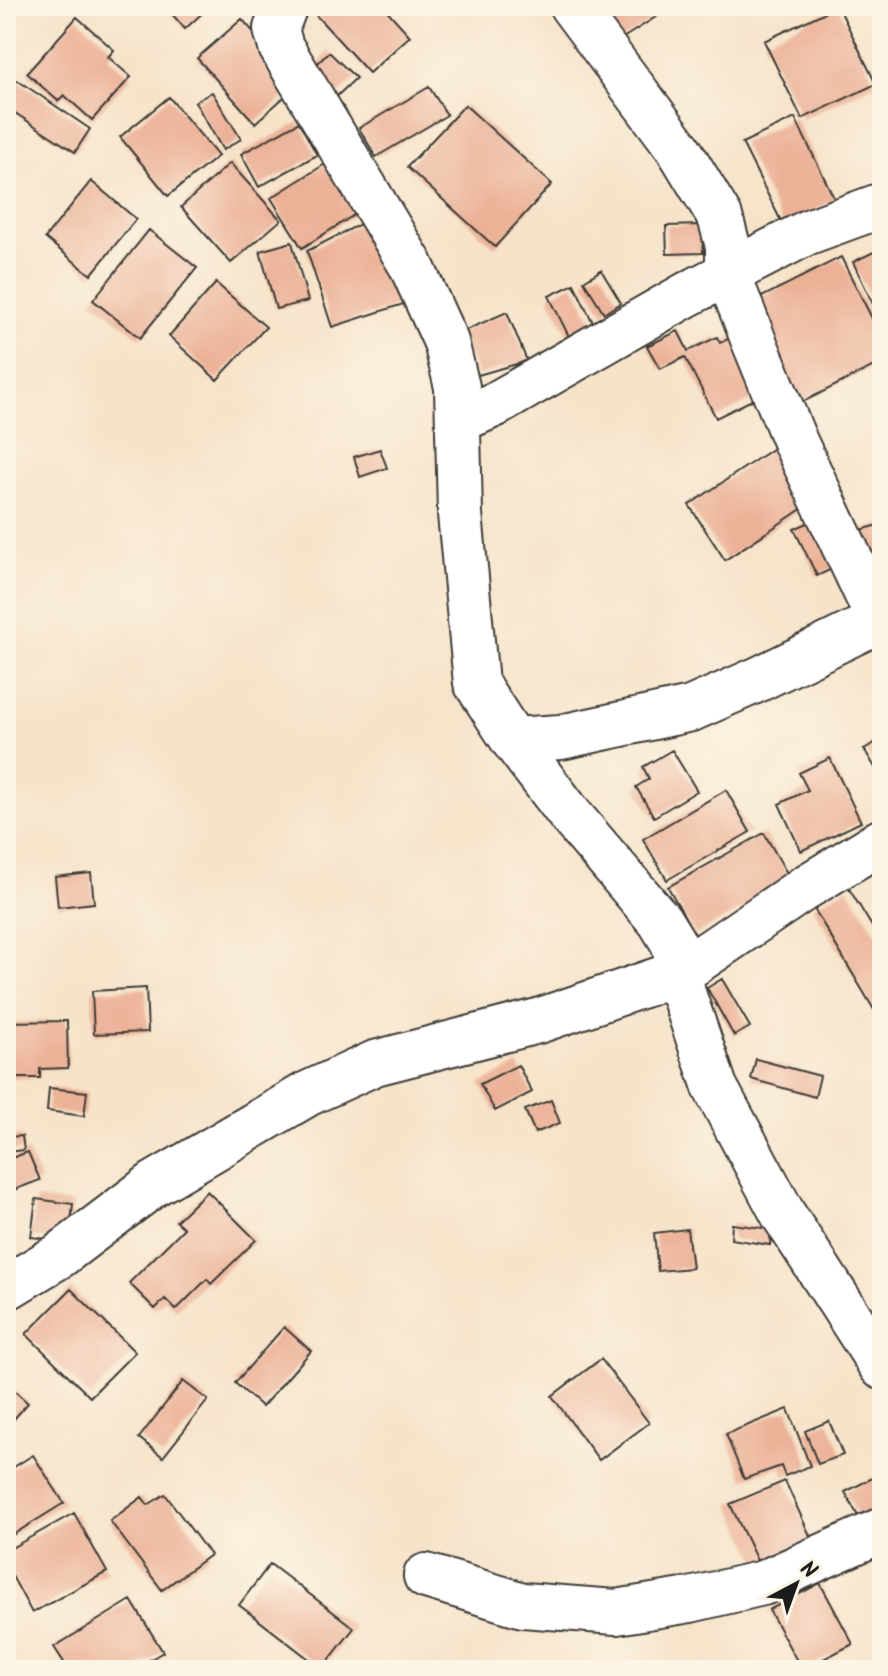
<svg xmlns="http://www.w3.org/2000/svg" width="888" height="1676" viewBox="0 0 888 1676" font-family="Kalam,sans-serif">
<rect width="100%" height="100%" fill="#fcf5e5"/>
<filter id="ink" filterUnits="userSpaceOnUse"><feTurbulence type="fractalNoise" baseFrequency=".0125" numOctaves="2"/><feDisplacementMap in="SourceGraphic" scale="16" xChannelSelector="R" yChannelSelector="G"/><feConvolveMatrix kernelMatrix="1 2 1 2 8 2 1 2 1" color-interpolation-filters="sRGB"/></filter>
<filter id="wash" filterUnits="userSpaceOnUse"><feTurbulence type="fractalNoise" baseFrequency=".006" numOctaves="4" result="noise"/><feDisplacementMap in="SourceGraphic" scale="32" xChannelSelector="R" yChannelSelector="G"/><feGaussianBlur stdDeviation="1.8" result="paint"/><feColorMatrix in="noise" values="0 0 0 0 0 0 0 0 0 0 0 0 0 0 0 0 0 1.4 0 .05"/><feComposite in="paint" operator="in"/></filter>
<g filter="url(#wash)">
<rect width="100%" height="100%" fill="#f6e3c9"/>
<g id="blocks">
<!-- building -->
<path fill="#ecb298" d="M165 6H210L185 29Z
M318 6H383L410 36 369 73 312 11Z
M586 6H673L612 45Z
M838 6 876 84 802 119 764 41Z
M77 17 114 50 108 57 131 77 92 120 64 95 58 101 27 73Z
M242 19 299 84 255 123 197 58Z
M329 52 356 78 336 97 310 71Z
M17 80 90 129 75 152 6 107V97Z
M429 87 447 115 376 157 359 128Z
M212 92 241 139 223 150 195 102Z
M169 97 218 156 168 196 120 137Z
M465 105 552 184 495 247 407 167Z
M795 118 835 200 783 225 742 143Z
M299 122 317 155 259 187 241 154Z
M333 159 365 208 302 248 271 198Z
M230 163 281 220 231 263 181 207Z
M91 181 136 219 91 275 45 238Z
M372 218 416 300 332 327 307 251Z
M702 225 703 253 667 254 666 226Z
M149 230 197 268 140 338 93 300Z
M292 242 308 301 276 309 260 251Z
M882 248V303L874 306 853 262Z
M841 257 882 338V362L799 404 748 304Z
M601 270 621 303 604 313 584 281Z
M216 283 266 327 217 380 169 336Z
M574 284 599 335 574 347 549 296Z
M507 312 527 361 478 375 459 333Z
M678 331 688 351 717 337 720 343 736 335 766 393 716 418 685 357 660 369 647 346Z
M775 447 812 502 725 560 689 505Z
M380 449 387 468 360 477 354 457Z
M825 515 847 562 817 576 794 529Z
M882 524V593H881L861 530Z
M882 739V779L864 749Z
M672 750 697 791 654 817 636 787 649 779 643 767Z
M830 758 861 822 801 851 779 804 808 790 799 773Z
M726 790 750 832 667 880 643 839Z
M764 833 792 882 695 935 668 887Z
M91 873 94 903 58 907 55 877Z
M848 887 882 943V1023L813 907Z
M722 979 750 1027 734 1036 707 988Z
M146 988 148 1032 94 1034 92 991Z
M67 1021 68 1068 40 1069V1078H6V1022Z
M756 1059 820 1076 815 1097 751 1079Z
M518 1065 532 1092 495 1111 480 1084Z
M49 1088 87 1092 84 1116 47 1111Z
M551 1100 560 1123 535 1133 525 1110Z
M22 1136 24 1150 6 1152V1137Z
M28 1152 40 1180 6 1193V1160Z
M207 1191 256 1240 211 1284 207 1279 176 1310 165 1299 155 1309 129 1283 184 1228 176 1221Z
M36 1199 73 1204 69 1242 31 1237Z
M732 1224 771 1229 770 1245 731 1239Z
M687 1229 692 1268 658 1271 654 1233Z
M71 1289 135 1352 90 1397 26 1334Z
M284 1327 311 1351 262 1407 235 1383Z
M601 1359 649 1423 599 1460 552 1396Z
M183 1381 208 1400 163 1457 139 1438Z
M6 1383 28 1403 6 1428Z
M788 1409 810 1466 785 1476 781 1466 744 1479 726 1434Z
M829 1421 843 1455 818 1464 805 1431Z
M33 1455 64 1503 6 1539V1472Z
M880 1474 882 1478V1520L865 1529 845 1492Z
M785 1481 812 1540 760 1567 730 1504Z
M165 1494 210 1555 162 1590 110 1521 142 1497 148 1505Z
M74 1513 107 1572 32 1613 6 1565V1551Z
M270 1564 354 1628 322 1669 239 1605Z
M820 1583 853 1644 802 1670 769 1610Z
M131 1600 163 1652 133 1670H69L54 1647Z"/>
</g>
</g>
<g filter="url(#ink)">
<use href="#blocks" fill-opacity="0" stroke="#3d3a36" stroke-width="2"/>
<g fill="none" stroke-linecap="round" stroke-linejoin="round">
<defs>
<path id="street" d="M285 6 276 29 281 47 411 265 446 342 457 387 460 514 476 683 513 740 570 815 660 921 674 944 683 993 715 1087 783 1214 882 1367
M572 6 678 148 720 217 728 246V274L753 339 796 444 879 620
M460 420 496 404 686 295 808 232 882 205
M513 740 561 737 691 709 757 680 882 619
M6 1288 59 1256 154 1184 307 1094 375 1063 538 1021 681 972 806 887 882 841
M426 1576 523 1605 616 1612 690 1600 763 1583 882 1530"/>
</defs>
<!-- street casing -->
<use href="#street" stroke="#3d3a36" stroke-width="48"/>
<!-- street -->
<use href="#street" stroke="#fff" stroke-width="44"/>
</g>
</g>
<!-- margin -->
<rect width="888" height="1676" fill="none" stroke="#fcf5e5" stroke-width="32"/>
<!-- north arrow -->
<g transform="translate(796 1584) rotate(41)" stroke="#fcf5e5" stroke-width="6" paint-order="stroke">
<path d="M0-6L14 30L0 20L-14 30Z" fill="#1c1c1c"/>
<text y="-12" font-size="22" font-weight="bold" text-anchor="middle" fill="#1c1c1c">N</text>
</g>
</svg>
